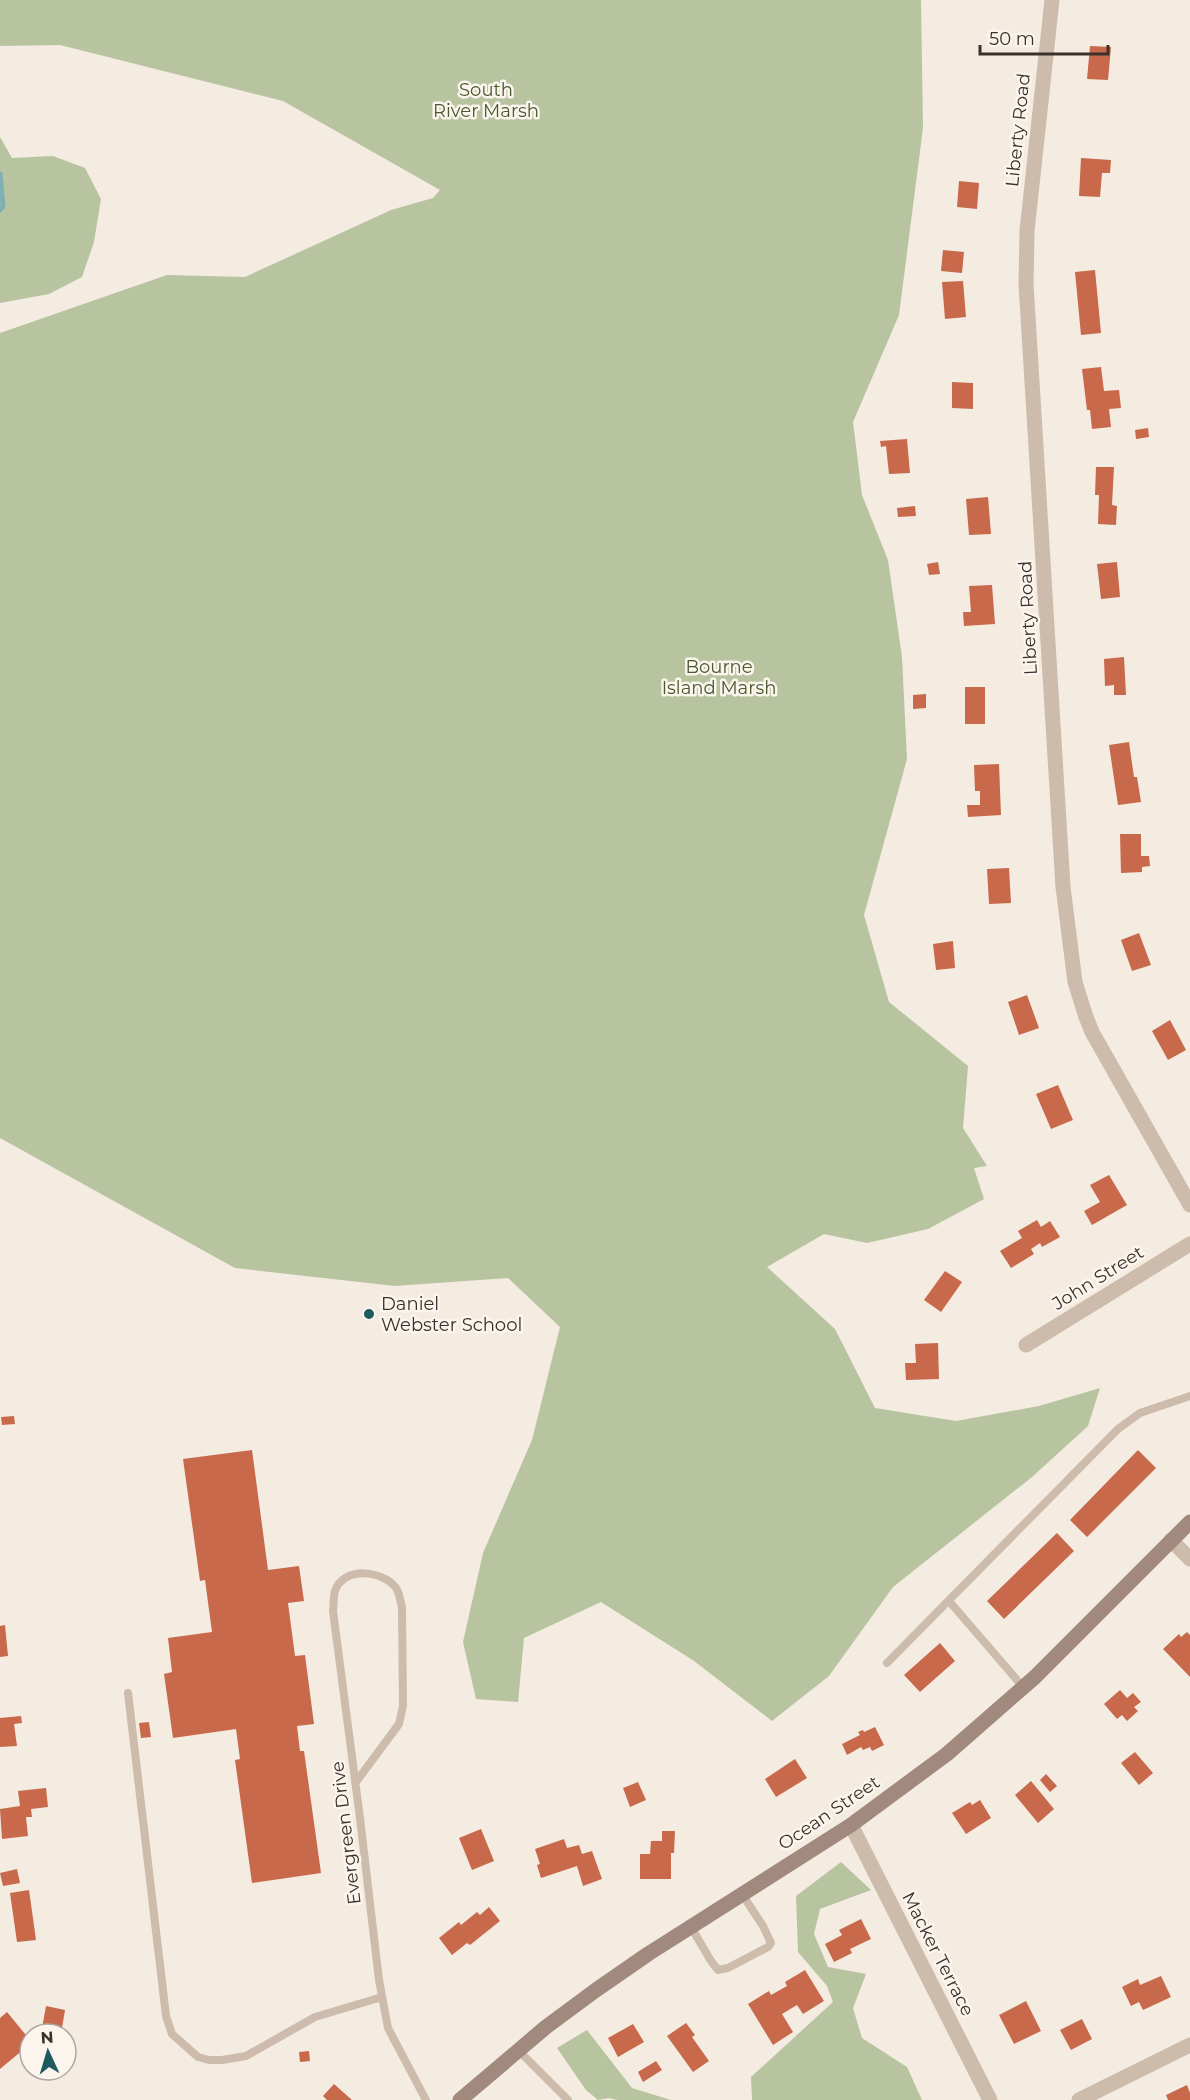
<svg xmlns="http://www.w3.org/2000/svg" width="1190" height="2100" viewBox="0 0 1190 2100" font-family="Montserrat,sans-serif">
<rect width="100%" height="100%" fill="#f4ebe1"/>
<!-- green -->
<path fill="#b8c4a0" d="M0 0H921L923 128 899 315 853 422 862 495 888 560 902 657 907 759 864 915 889 1002 968 1066 963 1128 987 1166 974 1168 984 1199 928 1229 867 1243 824 1234 767 1267 835 1329 875 1408 956 1421 1039 1406 1100 1388 1088 1426 1032 1477 893 1587 829 1676 772 1721 694 1661 601 1602 524 1638 518 1702 476 1699 463 1642 483 1553 532 1440 560 1327 508 1278 395 1286 235 1268 0 1138V333L167 275 245 277 391 210 433 198 440 190 283 101 60 45 0 46Z
M0 137 12 158 53 156 85 168 101 199 94 242 82 277 49 294 0 303Z
M841 1862 871 1890 820 1909 814 1934 828 1967 866 1974 853 2008 862 2038 907 2067 922 2100H752L751 2077 833 2002 827 1986 798 1952 796 1896Z
M587 2030 632 2088 671 2100H617L609 2098 598 2100 586 2090 557 2048Z"/>
<g fill="none" stroke-linecap="round" stroke-linejoin="round">
<!-- stream -->
<path stroke="#7fb0b2" stroke-width="5" d="M0 174 3 206 0 210"/>
</g>
<!-- building -->
<path fill="#c8694b" d="M1090 46 1111 47 1108 80 1087 79Z
M1081 158 1111 160 1110 173H1102L1100 197 1079 196Z
M959 181 979 183 977 209 957 207Z
M943 250 964 252 962 273 941 271Z
M1095 270 1101 333 1081 335 1075 272Z
M963 281 966 317 945 319 942 282Z
M1101 367 1104 391 1119 390 1121 408 1109 409 1111 427 1092 429 1090 410H1087L1082 369Z
M952 382 973 383V409L952 408Z
M1148 428 1149 437 1136 439 1135 430Z
M907 439 910 473 889 474 886 446 881 447 880 441Z
M1096 467H1114L1112 505 1117 506 1116 525 1098 524 1099 495H1095Z
M988 497 991 534 969 535 966 499Z
M915 506 916 516 898 517 897 508Z
M938 562 940 574 929 575 927 564Z
M1117 562 1120 597 1101 599 1097 564Z
M992 585 995 624 964 626 963 612H971L969 586Z
M1124 657 1126 695H1114V685L1105 686 1104 659Z
M965 687H985V724H965Z
M926 694V708L913 709V695Z
M1129 742 1134 777H1137L1141 802 1118 805 1109 745Z
M999 764 1001 815 968 817 967 805H980V791H975L974 765Z
M1120 834H1141V856H1149L1150 866 1142 867V872L1121 873Z
M1009 868 1011 903 989 904 987 869Z
M1139 933 1151 965 1132 971 1121 940Z
M953 941 955 968 936 970 933 944Z
M1027 995 1039 1028 1019 1035 1008 1002Z
M1170 1020 1186 1050 1168 1060 1152 1031Z
M1058 1085 1073 1120 1051 1129 1036 1094Z
M1109 1175 1127 1205 1092 1225 1084 1211 1100 1202 1090 1185Z
M1037 1220 1041 1227 1050 1221 1060 1237 1042 1247 1040 1243 1031 1249 1034 1254 1011 1268 1000 1251 1022 1238 1018 1231Z
M945 1271 962 1282 941 1312 924 1300Z
M938 1343 939 1379 906 1380 905 1363H916L915 1344Z
M14 1416 15 1424 2 1425 1 1417Z
M252 1450 268 1570 299 1566 304 1601 288 1603 295 1656 305 1655 314 1724 297 1726 300 1751H304L321 1873 252 1883 235 1760 240 1759 236 1729 173 1738 164 1674 172 1672 168 1638 212 1632 205 1580 200 1581 183 1459Z
M1138 1450 1156 1468 1087 1537 1070 1520Z
M1057 1533 1074 1551 1004 1619 987 1601Z
M5 1625 8 1656 0 1657V1626Z
M1187 1632 1190 1635V1677L1163 1649 1179 1634 1181 1637Z
M940 1643 955 1661 920 1692 904 1675Z
M1120 1690 1127 1698 1133 1693 1141 1702 1134 1707 1138 1711 1127 1721 1122 1715 1117 1719 1104 1704Z
M21 1716 22 1723 14 1724 17 1746 0 1747V1718Z
M149 1722 151 1737 141 1738 139 1723Z
M875 1727 884 1745 872 1751 870 1747 863 1750 861 1747 847 1755 842 1744 860 1735 858 1732 863 1730 864 1732Z
M1135 1752 1153 1773 1139 1785 1121 1763Z
M795 1759 807 1778 776 1797 765 1779Z
M1046 1774 1057 1786 1050 1792 1040 1780Z
M1031 1781 1054 1809 1038 1823 1015 1795Z
M638 1782 646 1800 630 1807 623 1788Z
M46 1788 48 1807 31 1809 32 1817H26L28 1836 2 1839 0 1809 20 1806 18 1791Z
M980 1800 991 1818 966 1834 952 1813 970 1802 972 1805Z
M481 1829 494 1861 472 1870 459 1838Z
M662 1831H675L674 1853H671V1879H640V1854H650L651 1841H662Z
M564 1839 567 1848 579 1845 582 1854 592 1851 602 1879 583 1886 577 1866 541 1878 537 1865 540 1864 535 1849Z
M17 1869 20 1883 3 1886 0 1873Z
M29 1890 36 1940 17 1942 10 1893Z
M489 1907 500 1921 470 1945 467 1943 452 1955 439 1938 459 1922 461 1925 477 1912 480 1915Z
M861 1919 871 1939 850 1949 852 1953 834 1962 825 1944 842 1935 839 1930Z
M805 1970 824 2001 803 2014 797 2005 782 2014 793 2032 773 2045 748 2004 769 1991 771 1995 787 1986 785 1982Z
M1161 1976 1171 1997 1143 2010 1139 2002 1131 2006 1122 1987 1138 1979 1140 1985Z
M1026 2001 1041 2031 1014 2044 999 2015Z
M46 2006 65 2010 61 2034H41Z
M7 2012 30 2040V2044L0 2069V2018Z
M1082 2019 1092 2039 1071 2050 1060 2030Z
M686 2023 695 2035 692 2037 709 2061 693 2072 667 2036Z
M633 2024 644 2042 618 2057 608 2038Z
M309 2051 310 2061 300 2062 299 2052Z
M656 2061 662 2070 643 2082 638 2072Z
M334 2084 352 2100H327L323 2096Z
M1187 2085 1190 2093V2100H1168L1166 2095Z"/>
<g fill="none" stroke-linecap="round" stroke-linejoin="round">
<!-- lane -->
<path stroke="#cdbbac" stroke-width="8" d="M949 1601 1023 1687
M887 1663 1118 1429 1140 1413 1190 1396
M128 1693 166 2016 172 2034 198 2057 209 2060H222L246 2056 315 2017 382 1997
M356 1782 399 1724 403 1706 402 1607C400 1601 400 1594 396 1588 383 1570 343 1566 335 1591 333 1597 334 1605 333 1611L360 1818 379 1980 388 2028 426 2100
M691 1927 711 1961 718 1970 728 1968 768 1947 771 1943 763 1926 742 1894
M518 2050 568 2100"/>
<!-- street -->
<path stroke="#cdbbac" stroke-width="15" d="M1052 0 1027 231 1026 284 1063 887 1075 982 1086 1017 1092 1032 1190 1205
M1026 1345 1190 1244
M1171 1540 1190 1559
M851 1825 990 2100
M1079 2100 1190 2045"/>
<!-- secondary -->
<path stroke="#a18a7d" stroke-width="15" d="M460 2100 546 2027 596 1990 648 1954 851 1825 947 1754 1035 1677 1190 1522"/>
</g>
<!-- markers -->
<circle fill="#1f5a5e" stroke="#fbf5ee" stroke-width="2" cx="369" cy="1314" r="6"/>
<g text-anchor="middle" stroke-width="5" stroke-linejoin="round" paint-order="stroke">
<!-- park labels -->
<g font-size="18" fill="#4a5a2e" stroke="#fbf5ee">
<text x="486" y="96">South<tspan x="486" dy="21">River Marsh</tspan></text>
<text x="719" y="673">Bourne<tspan x="719" dy="21">Island Marsh</tspan></text>
</g>
<!-- street labels -->
<g font-size="18" fill="#3b302b" stroke="#fbf5ee">
<text transform="translate(1018 130) rotate(-84)" y="6">Liberty Road</text>
<text transform="translate(1028 618) rotate(-93)" y="6">Liberty Road</text>
<text transform="translate(1098 1278) rotate(-32)" y="6">John Street</text>
<text transform="translate(829 1813) rotate(-34)" y="6">Ocean Street</text>
<text transform="translate(346 1833) rotate(-97)" y="6">Evergreen Drive</text>
<text transform="translate(938 1954) rotate(63)" y="6">Macker Terrace</text>
</g>
<!-- poi labels -->
<g font-size="18" fill="#3b302b" stroke="#fbf5ee" text-anchor="start">
<text x="381" y="1310">Daniel<tspan x="381" dy="21">Webster School</tspan></text>
</g>
</g>
<!-- north arrow -->
<g transform="translate(48 2052) rotate(356)"><circle r="28" fill="#fbf5ee" stroke="#aea6a0" stroke-width="1.5"/>
<path d="M0-4.5L10 22L0 15L-10 22Z" fill="#1f5a5e"/>
<text y="-9" font-size="16" font-weight="bold" text-anchor="middle" fill="#3b302b">N</text>
</g>
<!-- scale -->
<path d="M980 45v9h128v-9" fill="none" stroke="#3b302b" stroke-width="3"/>
<text x="989" y="45" font-size="18" fill="#3b302b" stroke="#fbf5ee" stroke-width="4.5" paint-order="stroke">50 m</text>
</svg>
